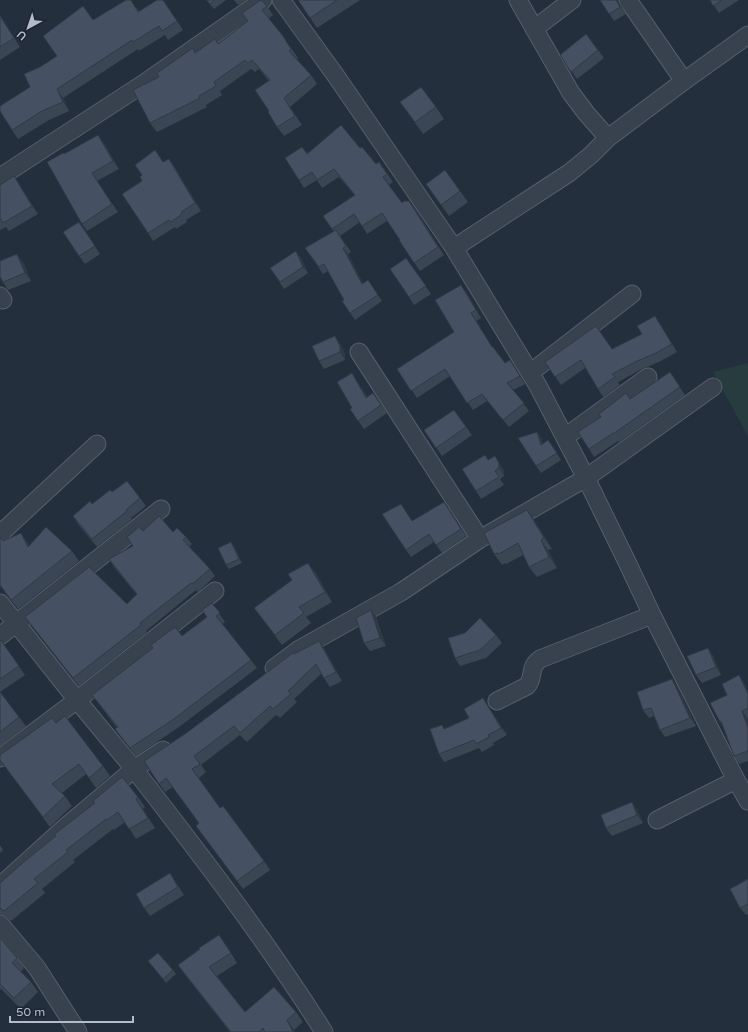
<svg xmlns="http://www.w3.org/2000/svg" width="748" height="1032" viewBox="0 0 748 1032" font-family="'Varela Round',sans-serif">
<rect width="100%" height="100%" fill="#242f3e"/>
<!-- green -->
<path fill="#263c3f" d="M748 363V436L713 372Z"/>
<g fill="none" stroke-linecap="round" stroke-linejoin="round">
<defs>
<path id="minor" d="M281 0 336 76 454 248 538 386 586 478 627 562 652 615 736 780 748 801
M518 0 571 93 586 113 608 138
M628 0 684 81
M534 29 572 0
M0 177 143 84 263 0
M454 248 569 173 591 155 608 138 684 81 748 35
M0 296 3 300
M359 352 480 539
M530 373 632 294
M565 437 648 377
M0 534 97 444
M0 603 77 700 134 769 163 750
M0 636 161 509
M274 668 298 650 401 592 480 539 586 478 713 387
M497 701 527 686C535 677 528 668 540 659L652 615
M0 758 77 700 215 591
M657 820 736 780
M0 886 63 829 134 769C200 854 266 940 324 1032
M0 924 37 968 78 1032"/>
</defs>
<!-- minor casing -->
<use href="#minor" stroke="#565f6c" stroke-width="19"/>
<!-- minor -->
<use href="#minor" stroke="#38414e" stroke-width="17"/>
</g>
<!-- wall -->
<path fill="#3b4654" d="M163 0 183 30 168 40 165 35 139 51 138 49 63 98 69 111 49 120 18 139 12 130 30 87 40 67 57 56 93 20 136 7 139 11Z
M206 0H226L214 9Z
M234 0H246L238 5Z
M298 0H360L317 28Z
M600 0H618V1L626 14 614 21Z
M710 0H739L719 13Z
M267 6 273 15 268 19 289 45 298 58 297 59 311 75 317 84 290 107 302 125 284 136 277 127 269 111V81L259 69 255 72 251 69 220 91 222 95 206 105 207 107 157 132 150 123 196 52 218 44 248 21 242 13Z
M0 15 20 47 0 60Z
M598 50 604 58 577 79 560 55Z
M400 102 436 107 444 119 423 134Z
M104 143 119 169 97 181 118 212 87 231 82 224 64 154Z
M302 147 307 153 360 148 376 164 379 162 393 182 389 185 402 203 415 209 444 255 420 271 399 240H400L387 221 367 234 360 222 340 236 351 252 348 254 363 284 368 280 382 301 355 320 342 301 344 300 328 271 323 274 305 248 334 232 323 216 355 196 339 177 322 188 317 180 304 188 299 180Z
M169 159 174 166 201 211 186 220 187 222 176 229 175 227 153 241 148 233 142 181V175Z
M19 184 38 214 9 231 6 227 0 230V185Z
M426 184 460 191 468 202 449 216Z
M84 230 100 254 85 264 79 256Z
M301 258 308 273 284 289 270 268Z
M406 258 431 294 414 305 409 297Z
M23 262 31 281 8 290 3 282Z
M466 292 481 318 476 321 492 347 505 363 510 360 525 384 513 390 529 411 509 427 487 401 473 410 450 376 417 398 397 369 454 332Z
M660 324 677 352 659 362 642 369 618 382 620 385 603 397 598 389 585 368 561 385 545 362 612 349 642 334Z
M335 336 340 344 345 354V360L324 369 319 361Z
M670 372 685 395 619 442 618 441 594 457 589 449 630 399Z
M357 381 367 397 373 393 387 413 364 429 350 409 352 408Z
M454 410 472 435 442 456 424 430Z
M537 432 541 438 543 444 553 447 561 460 541 473 536 466Z
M488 460 500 464 504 471V476L500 479 504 485 481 499 476 491Z
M112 492 140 498 146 506 131 518 132 519 97 547 78 524 73 516Z
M444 502 466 536 442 553 434 542 411 557 406 550 412 521Z
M527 510 534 520 552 549 548 550 557 568 537 577 529 567 523 555 506 564 505 563 502 565 494 554Z
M173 532 186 537 192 544 189 547 210 569 215 576 198 592 196 590 146 631 147 632 79 686 25 617 127 604 137 595 114 567 109 559 133 546Z
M0 537 3 541 28 543 29 545 72 551 79 561 18 609 0 586Z
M231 542 234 546 242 563 229 569 226 565Z
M316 573 332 602 306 617 311 623 282 645 254 608Z
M212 603 225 622 222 624 251 660 257 668 179 727 136 756 121 737 115 729 117 728 92 695 182 636 207 617Z
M371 610 376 617 386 646 370 651 364 643Z
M496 635 502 643 486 658 460 666 455 658Z
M0 639 25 675 0 692Z
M708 648 713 656 721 675 702 683 696 675Z
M325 650 342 681 330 687 321 674 294 699 297 702 280 718 276 715 247 742 240 735 201 765 206 772 199 778 220 808 264 861 270 870 243 889 196 826 199 824 173 787 165 792 144 761 185 734 294 654Z
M739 675 744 683 748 691V761L739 764 734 756 724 728 720 722 727 695Z
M672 679 677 687 696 726 665 737 660 730 654 716 649 718 643 710Z
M0 692 26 726 0 746Z
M488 706 507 735 493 743 494 745 482 752 479 748 444 762 439 754 445 729 469 718Z
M56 723 103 766 110 776 96 788 86 774 62 793 65 796 72 806 50 827 0 760Z
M138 797 145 807 143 809 155 828 136 839 125 822 114 830 113 829 73 860 75 862 42 889 45 893 11 921 3 915 0 914V883Z
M632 802 637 810 643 823 612 836 606 828Z
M0 845 3 850 0 853Z
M748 879V914L746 915 740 908Z
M175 881 184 895 150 916 144 908Z
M0 938 17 958 24 968 21 972 31 982 38 992 21 1009 1 989 0 990Z
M226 945 237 963 217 976 245 1012H296L303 1022 294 1030 295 1032H230L185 975 178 965Z
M148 961 173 970 176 974 166 983Z"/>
<!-- shaded-wall -->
<path fill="#303945" d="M616 0H618V1L626 14Z
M0 15 20 47 0 16Z
M57 89 63 98 69 111 63 102Z
M98 135 104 143 119 169 113 161Z
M169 159 174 166 201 211 195 203Z
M14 176 19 184 38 214 32 206Z
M409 201 415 209 444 255 438 247Z
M343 248 348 254 367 291 362 284Z
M296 251 301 258 308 273 303 267Z
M17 254 23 262 31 281 25 273Z
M461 285 466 292 481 318 476 310Z
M335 336 340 344 345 354V360L340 352Z
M352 373 357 381 371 406 366 398Z
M537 432 541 438 546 451 541 445Z
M495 456 504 471V476L499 468Z
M527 510 534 520 552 549 544 538Z
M21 533 28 543 34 556 28 547Z
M541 540 548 550 557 568 549 557Z
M231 542 234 546 242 563 239 559Z
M308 563 316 573 332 602 325 592Z
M371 610 376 617 386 646 380 638Z
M319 641 325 650 342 681 336 672Z
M708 648 713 656 721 675 716 667Z
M739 675 744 683 748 691V694Z
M672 679 677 687 696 726 690 718Z
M483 698 488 706 507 735 501 728Z
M742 711 748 719V728Z
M136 799 143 809 155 828 148 818Z
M632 802 637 810 643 823 637 815Z
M287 1020 294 1030 295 1032H293Z"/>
<!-- building -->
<path fill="#455162" stroke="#303945" d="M126 0H131L138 12 157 0H163L177 21 162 31 159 26 133 42 132 40 57 89 63 102 42 111 12 130 0 111V106L30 87 24 74 40 67 57 56 43 36 83 6 93 20Z
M207 0H214L210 4Z
M261 0 267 6 262 10 283 36 291 49 289 51 311 75 284 98 295 116 277 127 268 112 269 111 255 90 270 80 252 60 248 63 245 60 214 82 216 86 199 96 200 98 150 123 133 90 159 77 157 73 193 48 195 53 215 39 218 44 248 21 242 13Z
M298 0H337L310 18Z
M600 0H616L620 7 609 14Z
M710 0H722L713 6Z
M0 16 14 38 0 47Z
M586 34 598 50 571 72 560 55Z
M421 87 436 107 415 122 400 102Z
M341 125 360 148 362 147 376 164 379 162 387 174 383 177 402 203 404 201H409L438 247 414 263 399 240H400L382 213 362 226 354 214 332 229 323 216 355 195 334 169 317 180 312 172 299 180 285 158 302 147 307 154Z
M98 135 113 161 92 173 112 204 82 224 47 162 63 153 64 154Z
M155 150 163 162 169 159 195 203 181 212 182 214 171 222 169 220 148 233 122 194 142 181 140 177 142 175 135 165Z
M445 170 460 191 441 205 426 184Z
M14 176 32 206 3 223 1 219H0V185Z
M79 222 95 246 79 256 63 232Z
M336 230 346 246 343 248 362 284 368 280 378 295 350 313 342 301 344 300 324 264 319 267 305 248Z
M296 251 303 267 280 282 270 268Z
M17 254 25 273 3 282 0 277V261Z
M406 258 426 286 409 297 390 269Z
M461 285 476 310 471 313 492 347H493L505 363 510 360 520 376 507 383 524 403 503 420 482 394 467 403 445 369 411 391 397 369 454 332 435 300Z
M655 316 672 344 654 354 637 361 612 374 615 377 598 389 581 360 555 377 545 362 596 326 612 349 642 334 637 326Z
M335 336 340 346V352L319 361 312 346Z
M670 372 680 387 613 434V433L589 449 578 432 601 417 599 414 626 393 630 399Z
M352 373 366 398 373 393 381 405 358 421 350 409 352 408 337 382Z
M454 410 466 427 436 448 424 430Z
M537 432 541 445 548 440 557 453 536 466 518 438Z
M485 455 488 460 495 456 499 463V468L495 471 499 477 476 491 462 469Z
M127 481 140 498 126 510 127 511 92 539 73 516 90 501 92 504 110 490 112 492Z
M444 502 461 529 436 545 429 534 406 550 382 514 401 504 412 521Z
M527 510 544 538 541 540 549 557 529 567 518 543 499 554 498 553 494 554 484 533Z
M159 516 173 532 177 528 186 537 183 540 210 569 192 584 191 583 140 623 141 625 73 678 25 617 89 567 127 604 137 594 109 559 133 546 127 537 139 527 143 531Z
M46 527 72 551 11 600 0 585V537L3 541 21 533 28 547Z
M231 542 239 559 226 565 218 548Z
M308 563 325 592 299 607 304 613 275 635 254 608 292 580 288 574Z
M212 603 220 613 216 616 251 660 174 719 130 748 115 729 118 727 92 695 153 648 151 645 175 627 182 636 207 617 202 610Z
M371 610 380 638 364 643 356 618Z
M480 618 496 635 480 650 455 658 448 638 465 633Z
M0 639 19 666 0 679Z
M319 641 336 672 324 678 316 664 288 691 291 694 273 709 270 706 240 733 234 726 194 756 200 764 192 769 220 808 223 806 264 861 237 881 196 826 199 823 166 778 159 784 144 761 185 734 293 653 294 654Z
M708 648 716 667 696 675 687 656Z
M739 675 748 694V708L742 711 748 728V751L734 756 721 721 720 722 710 703 727 695 722 684Z
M672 679 690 718 660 730 651 708 643 710 637 692Z
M0 692 19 717 0 732Z
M483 698 501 728 488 735 489 737 476 744 474 740 439 754 430 729 442 725 444 729 469 718 464 709Z
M65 716 103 766 89 778 79 764 52 784 65 796 43 817 0 760V755L52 718 56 723Z
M122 777 138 797 136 799 148 818 129 829 118 812 107 820 106 819 66 850 68 852 34 879 38 883 4 911 0 908V883L25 861 56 836 54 834 56 833 95 803 93 801Z
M632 802 637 815 606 828 601 815Z
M170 873 178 887 144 908 136 894Z
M748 879V904L740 908 730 889Z
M219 935 231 953 209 967 245 1012 274 987 296 1012 287 1020 293 1032H265L263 1028 259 1032H231L178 965 200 949 199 948Z
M0 938 17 958 12 963 31 982 14 998 0 984Z
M158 953 173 970 163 979 148 961Z"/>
<!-- north arrow -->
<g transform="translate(28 28) rotate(220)" stroke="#1d2633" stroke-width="3" paint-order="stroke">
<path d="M0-3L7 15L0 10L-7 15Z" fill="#b4bcc9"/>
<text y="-6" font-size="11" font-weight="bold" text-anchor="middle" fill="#b4bcc9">U</text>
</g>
<!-- scale -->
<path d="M10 1016v6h123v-6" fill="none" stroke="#b4bcc9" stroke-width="2"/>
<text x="16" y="1016" font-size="12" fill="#b4bcc9" stroke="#1d2633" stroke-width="3" paint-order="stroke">50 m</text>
</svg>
